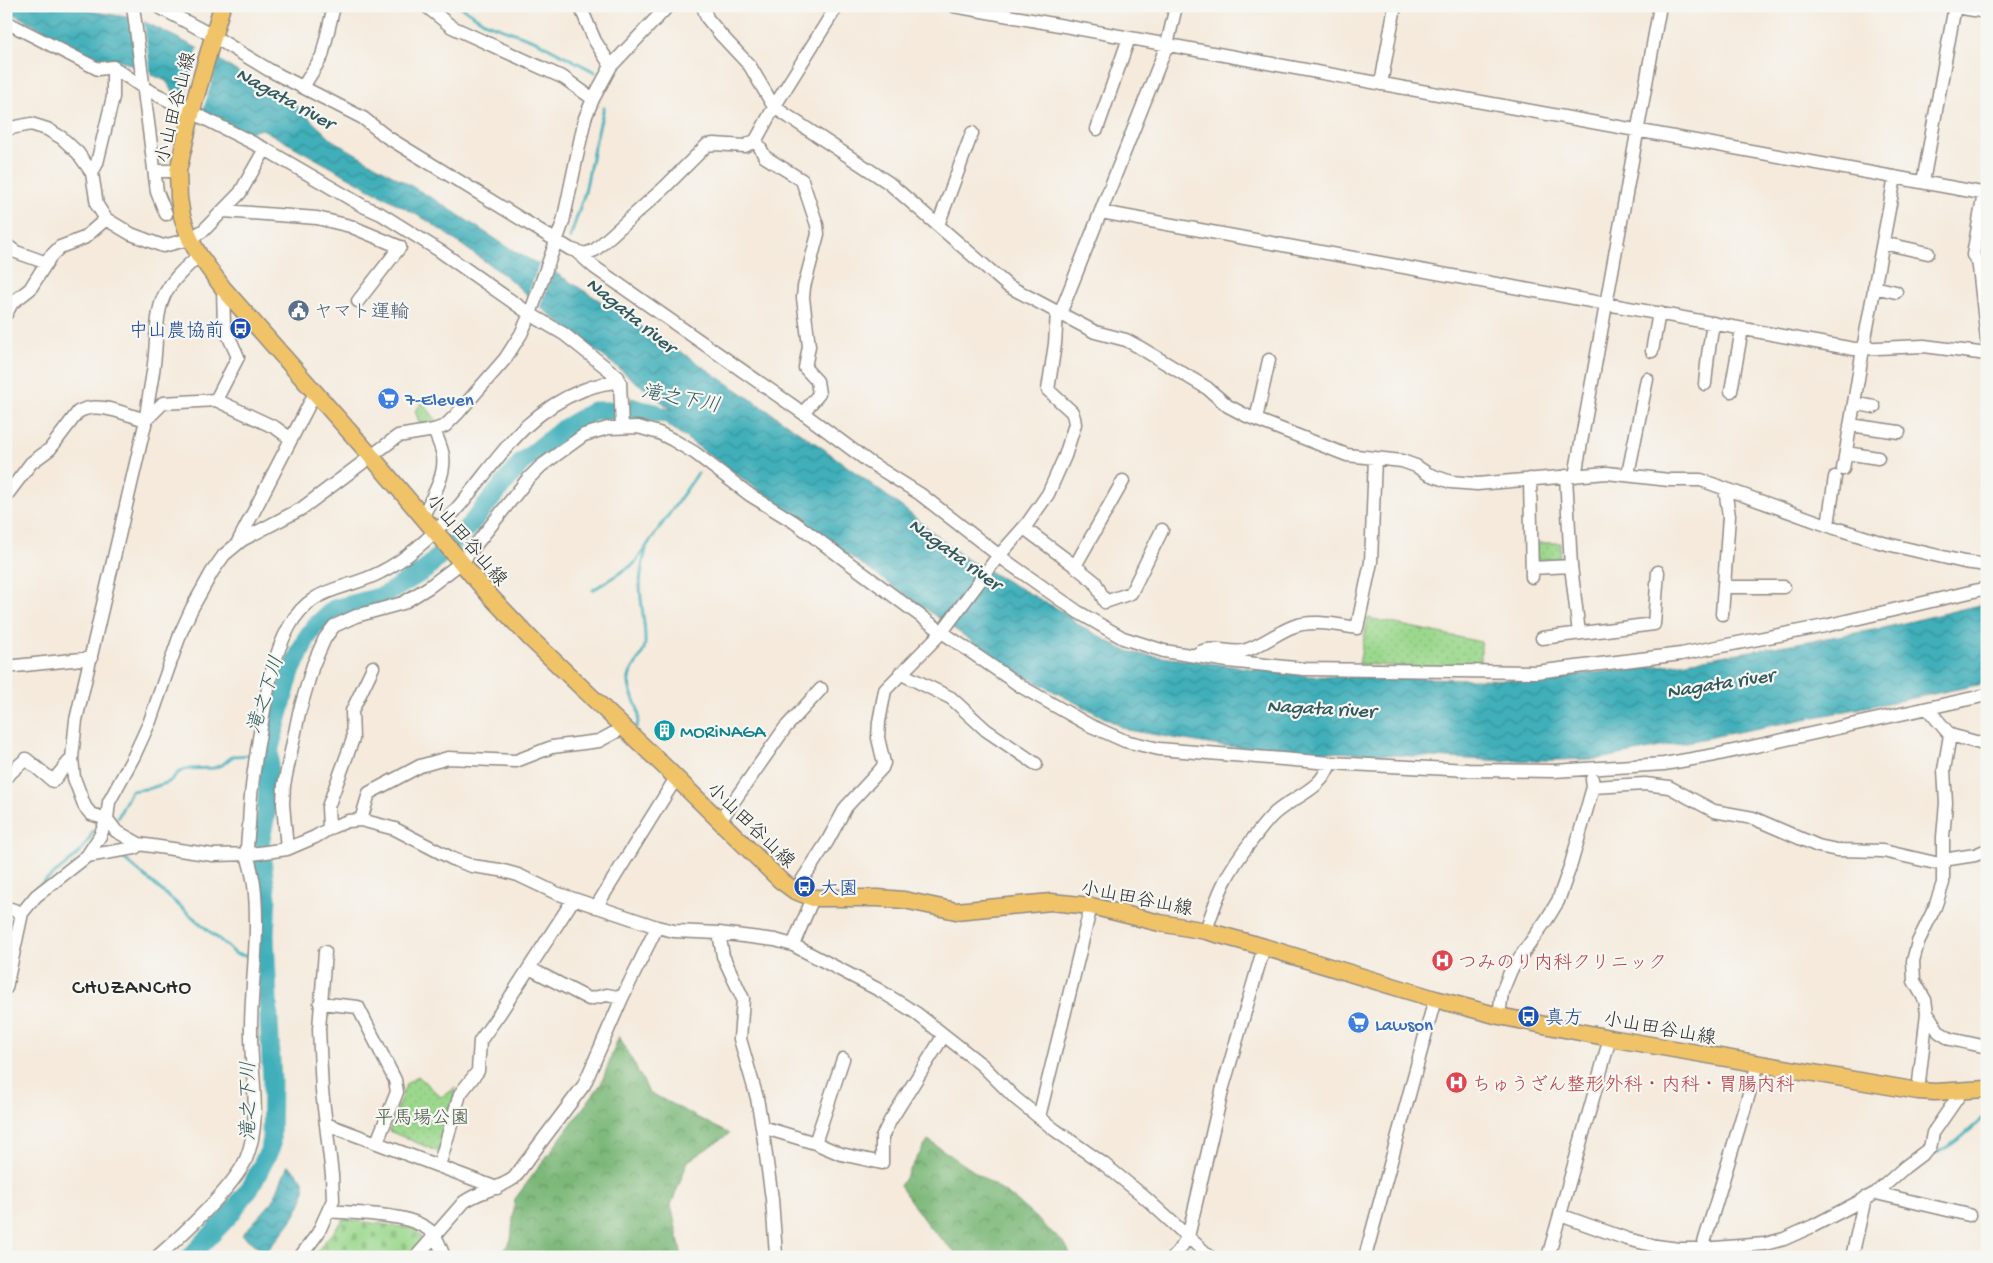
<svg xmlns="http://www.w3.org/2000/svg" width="1993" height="1263" viewBox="0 0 1993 1263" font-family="'Gochi Hand','Klee One',sans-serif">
<defs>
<pattern id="grass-dots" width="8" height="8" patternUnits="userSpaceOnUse" patternTransform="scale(1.25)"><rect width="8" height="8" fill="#9bd88d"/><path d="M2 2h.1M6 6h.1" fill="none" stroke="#86ba7a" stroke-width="1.8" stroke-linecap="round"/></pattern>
<pattern id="forest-crowns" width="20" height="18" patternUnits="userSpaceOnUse" patternTransform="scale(1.25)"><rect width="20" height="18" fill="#7cb878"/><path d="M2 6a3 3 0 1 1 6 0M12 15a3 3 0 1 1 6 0" fill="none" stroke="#669663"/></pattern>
<pattern id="cemetery-stones" width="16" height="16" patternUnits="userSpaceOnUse" patternTransform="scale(1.25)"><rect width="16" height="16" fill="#9bd88d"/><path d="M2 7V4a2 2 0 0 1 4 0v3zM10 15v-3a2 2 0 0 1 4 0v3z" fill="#86ba7a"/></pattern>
<pattern id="water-waves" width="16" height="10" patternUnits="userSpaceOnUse" patternTransform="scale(1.25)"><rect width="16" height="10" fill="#40afba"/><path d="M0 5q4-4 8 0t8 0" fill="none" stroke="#368f97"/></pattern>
</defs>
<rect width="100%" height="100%" fill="#f6f6f2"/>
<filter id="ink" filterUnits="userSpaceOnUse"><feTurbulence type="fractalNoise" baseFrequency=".02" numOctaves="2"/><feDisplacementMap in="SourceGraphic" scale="10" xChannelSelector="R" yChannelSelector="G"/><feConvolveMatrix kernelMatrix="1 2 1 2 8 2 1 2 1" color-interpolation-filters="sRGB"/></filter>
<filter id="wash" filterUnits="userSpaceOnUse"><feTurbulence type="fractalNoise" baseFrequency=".0096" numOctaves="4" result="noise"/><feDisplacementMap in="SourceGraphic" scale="20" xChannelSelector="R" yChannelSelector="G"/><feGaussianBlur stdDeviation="1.12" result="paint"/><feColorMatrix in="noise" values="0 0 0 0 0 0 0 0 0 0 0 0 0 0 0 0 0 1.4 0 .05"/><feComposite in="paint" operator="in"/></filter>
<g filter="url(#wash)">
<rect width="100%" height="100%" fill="#f5eadc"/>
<!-- grass -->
<path fill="url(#grass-dots)" stroke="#63825c" d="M423 402V403L437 421 420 424 415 411Z
M1536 543H1561L1560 560 1537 559Z
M1368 618 1481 642V671L1359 664Z
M418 1076 441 1097 456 1088 439 1152 389 1131 406 1084Z"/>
<!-- forest -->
<path fill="url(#forest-crowns)" stroke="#547252" d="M619 1036 649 1092 729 1134 688 1161 671 1205 682 1257H498L511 1240 515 1199 601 1084Z
M928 1140 1013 1198 1065 1244 1072 1257H960L929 1227 900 1186Z"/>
<!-- cemetery -->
<path fill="url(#cemetery-stones)" stroke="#63825c" d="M344 1219 416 1229 432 1257H312Z"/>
<!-- water -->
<path fill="url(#water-waves)" stroke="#366d72" d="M6 6H57L139 19 215 57 265 90 290 100 332 140 437 201 517 253 554 272 674 347 824 449 903 508 966 559 1069 615 1074 622 1122 649 1139 654 1309 676 1528 680 1675 664 1879 629 1987 603V683L1928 695 1599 759 1507 761 1220 746 1128 730 1015 671 851 557 664 422 631 414V398L672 410 539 306 507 277 428 221 262 129 245 133 200 111 176 96 166 81 120 60 97 59 6 10Z
M288 1165C292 1169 299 1174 302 1179 314 1200 278 1238 265 1253L242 1235 273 1201Z"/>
<!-- pier -->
<path fill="#f5eadc" d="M139 16 143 18 151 77 136 70Z
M199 46 219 57 202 113 183 103Z
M540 262 554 269 539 309 527 298Z"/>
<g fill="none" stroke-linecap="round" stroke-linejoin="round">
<!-- stream -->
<path stroke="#40afba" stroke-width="3" d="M460 6 484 22 536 41 595 72
M570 238 585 192 595 143 604 108
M593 590 634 564 698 473
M635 729C647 710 627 698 629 678 631 666 644 658 645 644 646 624 640 603 640 583 641 572 643 560 646 549
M260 754H270
M118 817 131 791 151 788 169 782 178 773 185 769 214 768 222 765 233 756 253 755
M122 857 236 954 246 956
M17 907C39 879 80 864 93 831
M263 957 267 958
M1920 1163 1957 1141 1987 1115"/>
<!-- river -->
<path stroke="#40afba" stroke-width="19" d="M190 1257 229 1216 252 1185 271 1147 272 1082 265 935 267 898 260 845 266 814 270 748 290 674 306 639 314 627 334 609 383 596 425 570 469 526 521 463 563 429 594 411 641 410 656 413"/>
</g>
</g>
<g filter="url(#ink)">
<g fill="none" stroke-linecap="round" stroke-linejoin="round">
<defs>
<path id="minor" d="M133 6 157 192 166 214
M157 6 213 36 269 70 363 118 387 137 570 249 585 254 595 250 665 187 707 145 714 144 745 146 756 140 774 107 837 6
M426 6 452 27 564 78 593 99
M580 6 595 41 611 66
M668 6 611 66 593 99 585 118 563 222 530 314 521 334 505 359 457 414 445 426 434 430 398 436 301 509 242 540 224 555 212 572 192 608 181 632 150 721 134 756 109 802 107 819 116 831 139 844 213 855 252 854 287 849 315 837 332 827 348 821 361 820 395 829 455 860 472 866 500 870 518 875 556 893 657 927 674 931 719 933 775 940 793 945 879 990 916 1013 982 1065 1015 1098 1055 1130 1105 1165 1141 1194 1210 1257
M703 6 707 18 721 35 750 66 774 107 889 183 1008 286 1095 332 1126 340 1139 347 1207 388 1228 406 1247 416 1347 455 1402 461 1416 466 1428 474 1451 482 1477 484 1607 473 1669 480H1701L1835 528 1883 543 1964 562 1987 565
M954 6 1987 194
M1955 7 1987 12
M6 22 98 69 113 67 144 88 265 149 363 206 381 214 440 251 530 314 564 334 618 377 620 382 622 427
M1381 84 1395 6
M303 87 322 56 334 6
M6 129 31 124 47 129 62 138 78 153 92 173 97 205 106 219 131 234 163 246 190 239 204 230 240 193 265 149
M1097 129 1129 38
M756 140 765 157 802 180 817 225 818 234 804 287 803 298 809 346 805 368 817 381 819 394 803 413
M155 171H178
M92 173 97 163 113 97V67
M1923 182 1955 6
M1984 193 1973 255 1978 262 1979 267 1987 340
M224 211 317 218 350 226 400 247 358 301
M1101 212 1854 349 1924 346 1987 354
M938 225 972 133
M1883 243 1928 253
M6 245 16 252 47 263
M577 252 594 267 803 413 869 462 920 494 1006 561 1078 612 1123 638 1164 651 1228 661 1304 669 1536 672 1681 654 1825 626 1987 588
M1874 287 1896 292
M6 314 12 303 30 289 50 257 60 247 84 238 106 219
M1060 314 1167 45 1176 6
M1652 351 1659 313
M1705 384 1708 355 1713 323
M1731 391 1742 329
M216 400 238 357 224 326 223 288
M1854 403 1874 407
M1256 419 1269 360
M1850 425 1899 432
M1846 453 1878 458
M1843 469 1863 349 1895 177
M1628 474 1647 379
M1566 476 1571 566 1579 633
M1575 476 1660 6
M1530 479 1532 577
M6 496 31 463 50 449 78 412C98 400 126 415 146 420L163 403 216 400 276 428 291 439
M423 516C431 499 446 476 443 456 442 448 437 438 434 430
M1828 525 1835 477
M1024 528 1075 566 1123 481
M238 542 315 393
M1075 566 1095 582 1105 602 1131 593 1162 530
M1532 568 1571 566
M1724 587H1784
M1722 614 1729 516 1725 489
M1542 638 1654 624 1658 572
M1195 656C1207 643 1228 654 1243 651 1260 647 1276 633 1292 627 1311 619 1337 625 1357 628L1371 562 1375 458
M6 667 91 658
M900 673 951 698 986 730 1036 764
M1928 709 1950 735 1987 745
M1950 735 1944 770 1946 803 1943 837V883L1935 907 1918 942 1913 961 1914 981 1925 1000 1927 1013 1939 1032 1950 1039 1987 1047
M6 777 26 759 53 781 72 758
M1593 787 1645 784 1669 787 1714 811 1753 818 1818 846 1837 850 1883 851 1944 865
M361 820 369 793 420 766 448 758 516 761 552 747 599 741 623 728
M720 821 785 728 821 689
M329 828 328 807 353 739 352 711 373 667
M287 849 283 804 284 785 299 713 313 665 325 638 334 626 356 616 403 603 429 587 462 562 527 480 541 466 584 435 608 428 638 427 659 433 673 440 695 453 750 495 794 522 942 632 1022 687 1089 725 1125 741 1159 749 1330 763 1469 770 1554 771 1664 764 1715 755 1987 695
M87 856 135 848 139 844
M1943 860 1975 855 1987 850
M795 891 827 842 846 807 882 768 884 763 878 738 879 722 885 690 942 632 996 559 1027 524 1048 494 1065 456 1075 424 1074 418 1072 412 1048 390 1055 344 1057 312
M596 907 676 778
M6 910 11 909 22 913
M1206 931C1218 892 1227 872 1252 840 1259 831 1266 821 1275 813 1294 796 1322 790 1330 763
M719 933 723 956 743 999 740 1039 757 1098 762 1127 815 1143 841 1154 882 1163V1137L890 1121 944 1035
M793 945 813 898
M529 968 589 999 607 995 622 998
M6 988 22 913 36 896 87 856 100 836 107 819 91 814 85 807 74 778 72 758 76 720 146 420C147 401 152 383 154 364 157 343 155 310 166 292 174 277 187 267 199 255
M320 1003 358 1007 395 1080 397 1092 377 1142
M1499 1016 1502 992 1511 970 1547 919 1558 901 1571 864 1593 787 1592 779
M1918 1091 1927 1013
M1039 1117 1091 906
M326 1124 497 1188
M762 1127 772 1199 776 1255 778 1257
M815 1143 843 1059
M439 1166 460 1094 478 1071 480 1041 500 1013 573 900
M1876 1193 1969 1215
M329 1211C357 1214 416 1212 434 1235 439 1241 441 1250 444 1257
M1560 1215 1627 1239 1656 1246 1679 1249H1702L1765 1244 1784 1239 1813 1226 1876 1193 1905 1167 1930 1148 1933 1133 1962 1091
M1700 1256 1758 1064
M157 1257C181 1236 235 1186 246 1159 263 1118 250 1072 251 1029 251 994 256 959 256 924 256 908 256 890 252 874 251 867 248 860 247 853 247 844 248 834 249 825 250 792 255 760 261 727 267 693 272 658 289 627 311 585 346 591 381 572 409 558 432 536 453 513 496 465 519 415 583 390 596 385 606 382 620 382
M300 1257 318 1233 333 1200 332 1175 322 1091 319 1029 325 952
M416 1257 464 1202C479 1191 499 1189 514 1178L584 1085 622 998 657 927
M1174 1257 1188 1237 1223 1087 1264 947
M1365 1257 1435 999
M1548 1257 1610 1038
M1852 1257 1865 1198"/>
<path id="major" d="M222 6 192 110 178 171 179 198 182 216 190 239 199 255 223 288 371 456 490 596 531 639 666 768 780 880 795 891 813 898H878L904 900 956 911 1051 902 1091 906 1160 923 1206 931 1264 947 1435 999 1499 1016 1610 1038 1918 1091 1935 1092 1987 1089"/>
</defs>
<!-- minor casing -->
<use href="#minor" stroke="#908a84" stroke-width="15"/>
<!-- major casing -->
<use href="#major" stroke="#908a84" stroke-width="19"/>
<!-- minor -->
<use href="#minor" stroke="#fff" stroke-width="12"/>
<!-- major -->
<use href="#major" stroke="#f0c369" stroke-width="16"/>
</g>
</g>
<!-- icons -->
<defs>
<symbol id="civic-disc" viewBox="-11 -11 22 22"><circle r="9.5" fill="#5c6f8a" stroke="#f6f6f2"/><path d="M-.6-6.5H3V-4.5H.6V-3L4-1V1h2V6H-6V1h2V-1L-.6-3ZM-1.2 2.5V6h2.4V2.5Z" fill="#fff"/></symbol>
<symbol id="bus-disc" viewBox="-11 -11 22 22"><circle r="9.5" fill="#1a4fb4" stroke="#f6f6f2"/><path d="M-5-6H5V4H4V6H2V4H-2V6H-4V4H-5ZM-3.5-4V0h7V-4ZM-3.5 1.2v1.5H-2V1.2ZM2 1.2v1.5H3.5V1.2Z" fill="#fff"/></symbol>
<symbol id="supermarket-disc" viewBox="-11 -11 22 22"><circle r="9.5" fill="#3f7fe0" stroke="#f6f6f2"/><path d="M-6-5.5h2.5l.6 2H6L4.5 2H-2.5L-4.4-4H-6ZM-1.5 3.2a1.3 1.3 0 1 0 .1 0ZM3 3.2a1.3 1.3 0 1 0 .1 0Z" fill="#fff"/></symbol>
<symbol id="building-disc" viewBox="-11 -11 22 22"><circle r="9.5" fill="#0f9aa8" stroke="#f6f6f2"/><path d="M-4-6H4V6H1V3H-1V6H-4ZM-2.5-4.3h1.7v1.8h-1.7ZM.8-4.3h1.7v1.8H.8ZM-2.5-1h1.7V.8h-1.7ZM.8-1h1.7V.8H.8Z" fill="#fff"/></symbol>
<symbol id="hospital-disc" viewBox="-11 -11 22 22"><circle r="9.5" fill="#e0444e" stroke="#f6f6f2"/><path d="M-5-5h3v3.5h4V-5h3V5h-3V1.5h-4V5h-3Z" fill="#fff"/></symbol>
</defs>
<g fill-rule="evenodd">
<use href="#civic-disc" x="286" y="298" width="25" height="25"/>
<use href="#bus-disc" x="228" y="316" width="25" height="25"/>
<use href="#supermarket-disc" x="376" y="386" width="25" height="25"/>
<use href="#building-disc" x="652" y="718" width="25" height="25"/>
<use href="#bus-disc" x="792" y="874" width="25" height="25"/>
<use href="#hospital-disc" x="1430" y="948" width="25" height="25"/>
<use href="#bus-disc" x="1516" y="1004" width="25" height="25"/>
<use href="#supermarket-disc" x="1346" y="1010" width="25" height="25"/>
<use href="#hospital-disc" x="1444" y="1070" width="25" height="25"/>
</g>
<g text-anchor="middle" stroke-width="4.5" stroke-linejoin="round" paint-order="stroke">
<!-- street labels -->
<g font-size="19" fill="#2b2b2b" stroke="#f6f6f2">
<text transform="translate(174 107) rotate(-76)" y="7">小山田谷山線</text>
<text transform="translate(468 539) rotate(50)" y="7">小山田谷山線</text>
<text transform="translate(752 824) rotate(44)" y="7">小山田谷山線</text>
<text transform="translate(1137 897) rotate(11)" y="7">小山田谷山線</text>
<text transform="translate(1660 1027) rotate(10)" y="7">小山田谷山線</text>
</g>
<!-- service labels -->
<g font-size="19" fill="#4e5e75" stroke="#f6f6f2" text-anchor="start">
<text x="314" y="317">ヤマト運輸</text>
</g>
<!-- transit labels -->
<g font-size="19" fill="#164399" stroke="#f6f6f2" text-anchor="start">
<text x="224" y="336" text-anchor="end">中山農協前</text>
<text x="820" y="894">大園</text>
<text x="1545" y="1023">真方</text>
</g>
<!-- shop labels -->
<g font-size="19" fill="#366cbe" stroke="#f6f6f2" text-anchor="start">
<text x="405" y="405">7-Eleven</text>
<text x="1375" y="1030">Lawson</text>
</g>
<!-- culture labels -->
<g font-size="19" fill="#0d838f" stroke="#f6f6f2" text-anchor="start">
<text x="680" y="737">MORiNAGA</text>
</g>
<!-- health labels -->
<g font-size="19" fill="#be3a42" stroke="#f6f6f2" text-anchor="start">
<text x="1458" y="968">つみのり内科クリニック</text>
<text x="1472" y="1090">ちゅうざん整形外科・内科・胃腸内科</text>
</g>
<!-- park labels -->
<g font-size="19" fill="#475644" stroke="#f6f6f2">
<text x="422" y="1123">平馬場公園</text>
</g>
<!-- water labels -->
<g font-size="20" font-style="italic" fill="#32595d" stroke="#f6f6f2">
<text transform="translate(286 97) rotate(29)" y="7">Nagata river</text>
<text transform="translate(632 314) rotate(39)" y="7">Nagata river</text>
<text transform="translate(681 397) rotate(11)" y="7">滝之下川</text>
<text transform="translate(956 553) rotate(36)" y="7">Nagata river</text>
<text transform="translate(1720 682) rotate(-9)" y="7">Nagata river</text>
<text transform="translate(264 694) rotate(-72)" y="7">滝之下川</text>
<text transform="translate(1321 707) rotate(3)" y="7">Nagata river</text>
<text transform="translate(247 1101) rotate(-90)" y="7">滝之下川</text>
</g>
<!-- quarter labels -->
<g font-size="21" letter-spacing="1" fill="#2b2b2b" stroke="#f6f6f2">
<text x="132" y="993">CHUZANCHO</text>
</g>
</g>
<!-- margin -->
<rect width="1993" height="1263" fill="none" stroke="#f6f6f2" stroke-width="25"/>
</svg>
